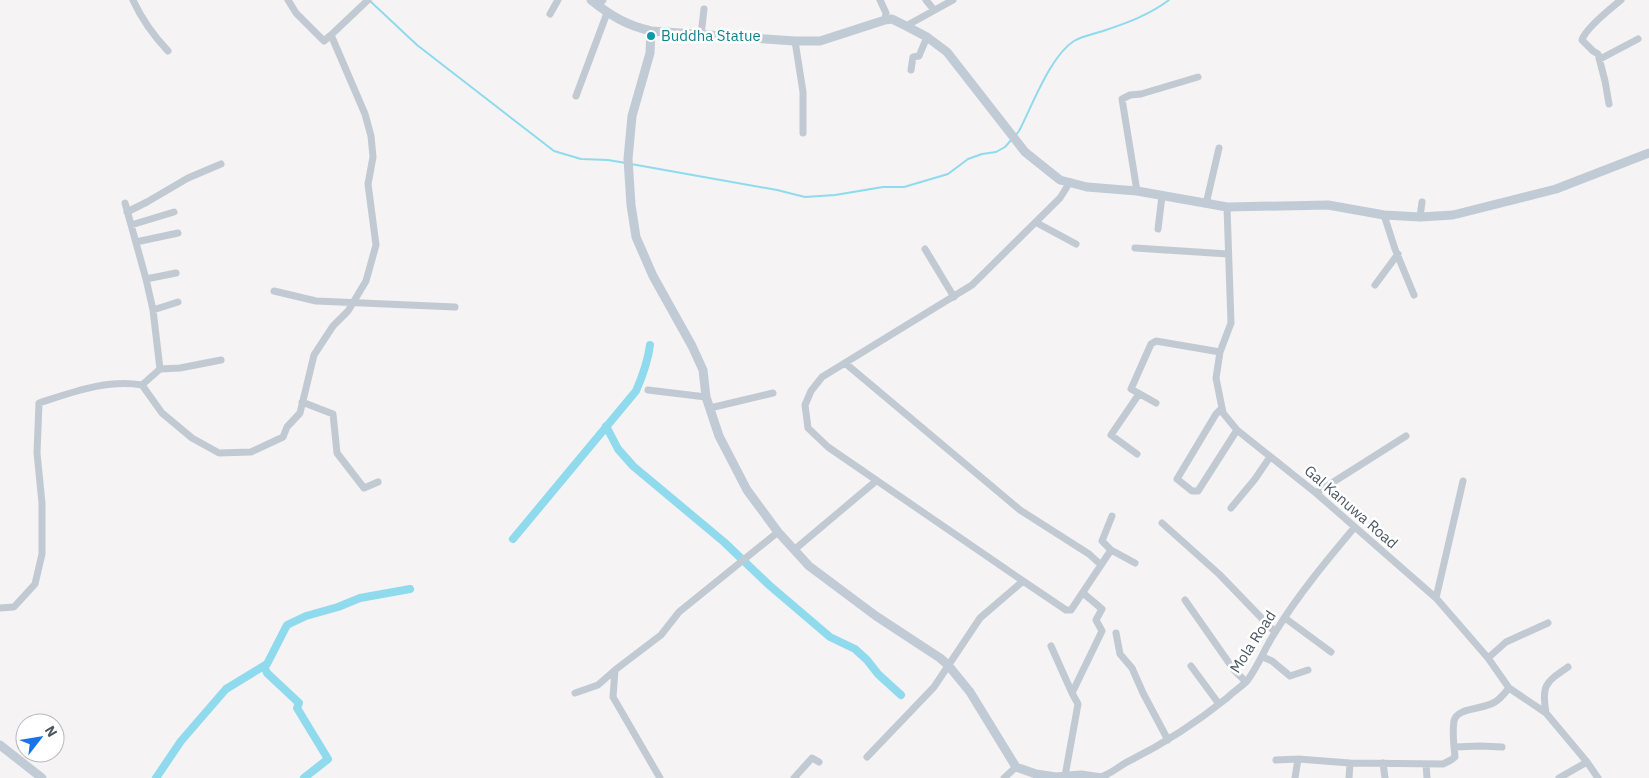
<svg xmlns="http://www.w3.org/2000/svg" width="1649" height="778" viewBox="0 0 1649 778" font-family="'IBM Plex Sans',sans-serif">
<rect width="100%" height="100%" fill="#f5f3f3"/>
<g fill="none" stroke-linecap="round" stroke-linejoin="round">
<!-- stream -->
<path stroke="#90daee" stroke-width="2" d="M369 0 417 45 554 151 581 159 608 160 626 163
M1015 136 1019 131C1032 106 1051 55 1074 41 1083 36 1094 34 1103 31 1127 23 1149 15 1169 0
M631 164 777 190 805 197 835 195 883 187H904L948 174 968 159 982 154 996 152 1005 147 1012 139"/>
<!-- canal -->
<path stroke="#90daee" stroke-width="8" d="M606 426 618 449 633 466 724 542 769 585 830 637 855 649 867 660 878 674 901 695
M513 539 636 391C643 375 648 361 650 345
M264 666 267 673 299 703 297 708 328 759 304 778
M156 778 181 741 226 689 267 664 287 625 306 616 338 607 360 598 410 589"/>
<!-- street -->
<path stroke="#c1cad2" stroke-width="7" d="M133 0C142 20 153 35 168 51
M288 0 296 13 324 41 331 35
M880 0 886 13 885 20
M926 0 934 10
M598 6 603 0
M550 14 558 0
M906 26 953 0
M701 35 704 9
M795 41 803 92V133
M1600 59 1638 39
M911 70 913 57 919 56 927 37
M576 96 607 13
M1609 104 1605 81 1598 54 1593 51 1582 40C1585 29 1611 8 1621 0
M1137 191 1122 99 1130 95 1141 94 1198 77
M125 203 146 279 153 310 160 369
M1206 204 1219 148
M1227 207 1231 323 1220 352 1216 378 1223 413 1237 430 1316 493 1436 598 1488 658 1509 688 1546 713 1587 762 1598 778
M127 212 147 202 188 178 221 164
M1384 215 1395 249 1414 295
M1420 217 1422 202
M1037 223 1076 244
M131 225 174 212
M1158 229 1162 196
M136 242 178 233
M1135 248 1228 254
M925 249 954 297
M146 279 176 273
M1375 285 1398 254
M274 291 316 301 455 307
M153 310 178 302
M845 363 1020 510 1089 554 1101 565
M142 385 160 369 180 368 221 360
M648 390 706 397
M302 402 333 414 337 453 364 488 378 482
M1156 403 1131 389 1151 344 1156 341 1220 352
M710 408 773 393
M1222 408 1216 414 1177 479 1192 491H1198L1237 430
M1137 454 1111 435 1139 394
M1316 493 1406 436
M1231 508 1255 479 1270 457
M1162 523 1219 574 1275 632
M794 550 876 481
M1111 550 1135 563
M1023 581 1066 610H1071L1111 550 1102 541 1112 516
M1436 598 1463 481
M1185 600 1234 670 1246 682
M0 608 14 607 35 584 42 554V503L37 453 39 403C73 392 107 379 142 385L162 413 192 438 219 453 251 452 283 437 287 427 300 413 314 355 333 326 348 311 366 281 376 245 368 184 373 157 371 136 365 114 331 35 368 0
M1285 618 1331 652
M1116 633 1120 654 1132 668 1143 693 1168 740
M1051 646 1072 693
M1263 657 1272 661 1290 676 1308 670
M1488 658 1506 642 1548 623
M1191 666 1219 704
M575 693 598 685 615 670
M1546 713C1541 685 1546 682 1568 667
M1454 747 1480 746 1502 747
M867 757 934 687 980 618 1023 581 828 447 808 428 805 405 811 391 822 377 972 285 1060 198 1070 182
M1276 760 1298 759
M1383 763 1385 778
M1426 764 1427 778
M1065 776 1078 704 1072 693 1102 631 1096 620 1102 609 1083 593
M1101 777C1113 773 1120 765 1131 760 1165 743 1197 722 1227 698 1233 692 1241 687 1247 681 1259 665 1265 647 1276 631 1298 595 1327 560 1354 528
M660 778 613 697 615 670 661 635 679 612 778 532
M794 778 812 758 819 762
M1004 778 1016 767
M1295 778 1298 759 1350 763 1443 764 1451 760 1455 757C1454 746 1452 732 1454 721 1457 707 1483 710 1495 702 1500 699 1505 693 1509 688
M1349 778 1350 763
M1559 778 1587 762"/>
<!-- secondary -->
<path stroke="#c1cbd6" stroke-width="9" d="M591 0C611 16 626 25 651 31L650 53 632 116 628 159 631 205 636 237 653 276 692 346 703 370 706 397 719 436 747 490 778 532 809 566 876 616 940 658 948 665 970 692 1016 767 1036 774 1056 777 1081 775 1102 778
M651 31 795 41H820L885 20 892 19 906 26 927 37 947 52 1025 152 1060 180 1087 187 1137 191 1227 207 1328 205 1384 215 1420 217 1453 215 1556 189 1649 153
M0 745 42 778"/>
</g>
<!-- markers -->
<circle fill="#0f9aa8" stroke="#fff" stroke-width="2" cx="651" cy="36" r="5"/>
<g text-anchor="middle" stroke-width="5" stroke-linejoin="round" paint-order="stroke">
<!-- culture labels -->
<g font-size="15" fill="#0d838f" stroke="#fff" text-anchor="start">
<text x="661" y="41">Buddha Statue</text>
</g>
<!-- street labels -->
<g font-size="15" fill="#4a5661" stroke="#fff">
<text transform="translate(1351 507) rotate(41)" y="5">Gal Kanuwa Road</text>
<text transform="translate(1253 642) rotate(-57)" y="5">Mola Road</text>
</g>
</g>
<!-- north arrow -->
<g transform="translate(40 738) rotate(59)"><circle r="24" fill="#ffffff" stroke="#b7bbc0"/>
<path d="M0-4L9 19L0 12L-9 19Z" fill="#1a73e8"/>
<text y="-8" font-size="14" font-weight="bold" text-anchor="middle" fill="#4a5661">N</text>
</g>
</svg>
